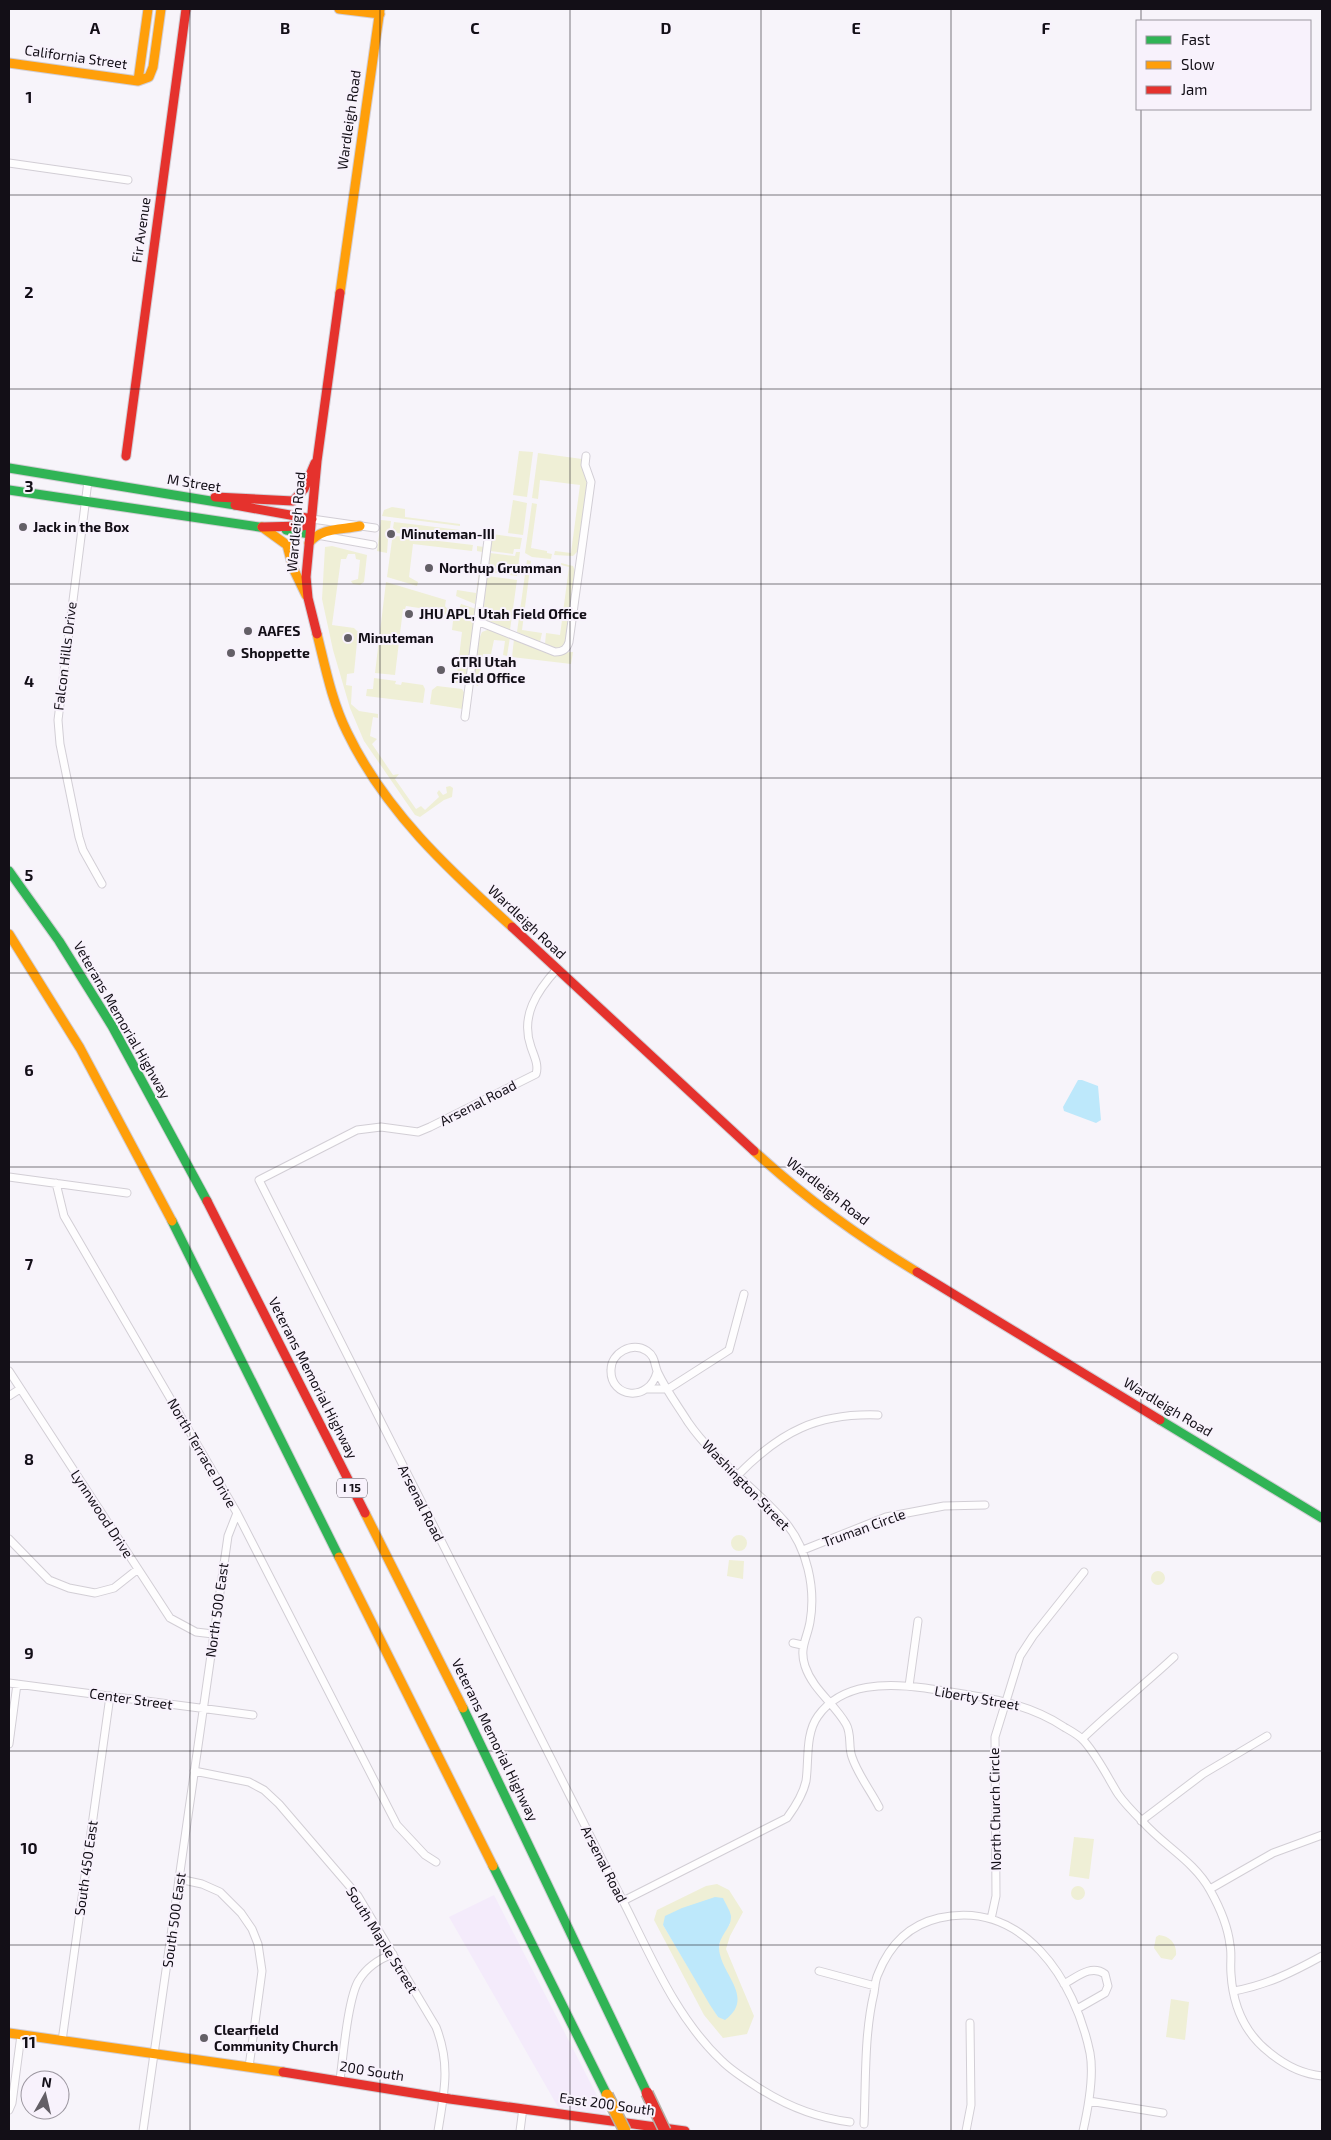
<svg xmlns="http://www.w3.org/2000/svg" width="1331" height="2140" viewBox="0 0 1331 2140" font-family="'Exo 2',sans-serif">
<rect width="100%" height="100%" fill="#f7f4fa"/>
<!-- built -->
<path fill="#f4ebfb" d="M494 1895 607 2115 558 2107 449 1917Z"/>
<!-- green -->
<path fill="#efefd6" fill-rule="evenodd" d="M519 451 533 452 527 497 513 495Z
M538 453 582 459V468L587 483 578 551 573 556 554 555 555 551 571 553 580 485 540 480 538 499 532 498Z
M513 500 527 503 523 535 508 533Z
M532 503 537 504 531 548 547 551V553L552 554 551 559 532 557 525 553Z
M392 507 405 509V517L460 524V526L382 516 384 510Z
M381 520 391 521 390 528 385 533 388 539 387 553 377 551Z
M394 522 460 530 458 541 397 533 393 528Z
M492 534 522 538 520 549H514L513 554 490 551Z
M396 536 473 545 472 551 413 544 409 577 418 582 417 586 387 577 392 540Z
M332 546 367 555 364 582 360 585 353 584 351 581 358 579 360 560 356 559 355 554H348L346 559H341L332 625 354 628 358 632 354 673 347 674 346 685 352 686 351 704 359 711 378 714V718L373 717 370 736 377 739 372 744 393 775 399 774 395 779 416 809 421 806 425 810 439 797 437 793 439 790 443 795 447 793 446 787 450 786 453 788 452 797 444 800 420 817 415 815 364 741 350 708 333 650 322 599 325 547Z
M477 546 484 547 475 604 456 596 457 590 476 593 482 552 477 551Z
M516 552H520L517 576 488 572 490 553 515 556Z
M527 560 531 561 522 630 542 633 540 642 517 632Z
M561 563 573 566 576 573 566 643 562 648H557L545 644 546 633 560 635 569 567 561 565Z
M487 576 517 580 510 630 489 621 483 615Z
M386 582 446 600 445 606 449 611 448 615 439 614V611L406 606 405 609H403L395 675 375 673Z
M461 604 476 609 467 680 463 684 456 683 462 632 452 630 454 612 459 609Z
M490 629 510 637 507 656 503 655 505 641 494 640 491 654H483L478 686H477L473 681 479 639 482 632Z
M514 639 549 653 573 652 571 664 512 657Z
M374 678 396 681 395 684 401 685 402 682 423 685 425 689 423 703 366 696 367 689H373Z
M437 686 462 689 465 694 463 709 430 704 432 690Z
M731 1543a8 8 0 1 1 16 0a8 8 0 1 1-16 0Z
M729 1560 744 1561 743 1579 727 1576Z
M1151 1578a7 7 0 1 1 14 0a7 7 0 1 1-14 0Z
M1074 1837 1094 1839 1089 1879 1069 1876Z
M717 1884 729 1890 743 1912 730 1936 726 1949 754 2016 747 2034 723 2038 704 2015 654 1920 657 1910 706 1886ZM730 1924 721 1935 719 1949 718 2017 663 1925Z
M1071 1893a7 7 0 1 1 14 0a7 7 0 1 1-14 0Z
M1159 1935C1170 1936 1177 1944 1176 1955L1172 1960 1161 1958 1154 1948 1156 1937Z
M1171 1999 1189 2002 1185 2040 1166 2037Z"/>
<!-- water -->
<path fill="#bde8fb" d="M1078 1080H1082L1098 1086 1101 1120 1096 1123 1064 1111 1063 1107Z
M715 1897 723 1898C725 1903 730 1910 731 1916 732 1928 719 1935 719 1948 720 1974 756 1997 725 2020L718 2017 710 2005 663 1925 665 1916 682 1908Z"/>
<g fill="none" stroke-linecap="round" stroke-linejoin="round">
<defs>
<path id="street" d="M9 163 128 180
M88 481 58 720 60 744 79 837 83 850 102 884
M312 519 375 528
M317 535 373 545
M477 621 555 652C563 652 567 649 569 642L591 482 585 465 586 456
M465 717 489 532
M557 969C537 991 520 1016 531 1047 534 1056 539 1065 536 1074L430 1127 418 1132 381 1127 357 1130 259 1180 623 1901C651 1956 676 2018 722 2061 733 2072 748 2081 762 2090 789 2107 818 2118 850 2122
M9 1177 127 1193
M56 1183 64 1216 237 1513 397 1825 425 1855 436 1862
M9 1371 170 1618 196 1632 213 1634
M657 1372C649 1403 610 1398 611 1370 611 1353 632 1341 647 1351 656 1357 654 1365 658 1373 666 1390 678 1406 688 1422 714 1460 755 1487 785 1522 807 1548 816 1588 810 1622 807 1639 799 1648 805 1666 813 1690 834 1703 846 1724 852 1734 848 1747 852 1757 858 1775 871 1791 879 1807
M648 1389H668
M668 1389 729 1350 744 1294
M9 1396 20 1389
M738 1475C780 1432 817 1413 878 1415
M9 1539 49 1580 69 1588 95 1593 114 1588 138 1569
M803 1550 886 1517 944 1506 985 1505
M793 1643 802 1645
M9 1683 253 1715
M909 1686 918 1621
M1082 1739C1112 1710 1144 1685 1174 1657
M9 1744 17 1684
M194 1771 249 1782 264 1790 279 1804 358 1896 436 2027C451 2065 444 2093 438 2131
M1141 1821 1203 1774 1267 1736
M179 1879 202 1884 220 1892 241 1913 252 1929 258 1944 262 1971 249 2067
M1210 1889 1273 1853 1322 1835
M623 1901 787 1818C795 1807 803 1795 806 1781 809 1761 805 1734 818 1716 842 1682 888 1683 925 1688 973 1696 1022 1699 1064 1727 1071 1731 1079 1735 1084 1741 1098 1757 1107 1776 1118 1794 1125 1804 1134 1813 1143 1822 1164 1846 1194 1861 1210 1890 1219 1906 1228 1927 1230 1945 1232 1954 1230 1964 1231 1974 1233 2006 1244 2033 1270 2053 1286 2066 1302 2074 1322 2076
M991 1919 996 1896 995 1737 1020 1656 1033 1636 1084 1572
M819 1971 875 1986
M1064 1984C1077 1977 1091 1964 1105 1974L1108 1986 1105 1993 1077 2009
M1234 1991C1267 1985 1293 1972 1322 1956
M62 2041 110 1696
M340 2080C343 2057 348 1997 359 1980 367 1967 379 1959 393 1954
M1089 2101 1163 2113
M9 2110 12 2103 21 2035
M864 2124C866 2081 864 2035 874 1993 875 1987 875 1980 878 1974 889 1946 909 1925 939 1918 1023 1899 1075 1980 1090 2053 1094 2075 1088 2109 1083 2131
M143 2131 228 1536 237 1513
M520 2131 523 2108
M966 2131 971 2105 970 2023"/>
<path id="fast" d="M9 468 235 505
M9 490 266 528
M286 530 310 534
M9 871 59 941 112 1026 207 1201
M172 1221 339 1557
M1160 1420 1322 1518
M463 1708 647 2093
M493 1866 607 2095"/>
<path id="slow" d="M339 9 380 14
M9 63 138 81
M138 81 149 77 153 67 161 9
M138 81 148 9
M340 293 380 9
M262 527 287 545 293 568 306 595
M309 543C322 527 341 530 360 526
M317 634C325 666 332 702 347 732 385 811 448 869 512 927
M9 934 80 1048 172 1221
M754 1151C804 1197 859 1237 917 1272
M365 1513 463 1708
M339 1557 493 1866
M9 2033 283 2072"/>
<path id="jam" d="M126 456 186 9
M215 497 293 501 304 489 315 463
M235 505 312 519 307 525 303 526 262 527
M317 634 308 598 306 577 317 461 340 293
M512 927 754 1151
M207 1201 365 1513
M917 1272 1160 1420
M283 2072 450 2099 685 2131"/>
</defs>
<!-- street casing -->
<use href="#street" stroke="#d2ced5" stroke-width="9"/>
<!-- fast casing -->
<use href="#fast" stroke="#d2ced5" stroke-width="11"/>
<!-- slow casing -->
<use href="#slow" stroke="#d2ced5" stroke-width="11"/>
<!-- jam casing -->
<use href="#jam" stroke="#d2ced5" stroke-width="11"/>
<!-- street -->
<use href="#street" stroke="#fefdfe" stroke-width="7"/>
<!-- fast -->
<use href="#fast" stroke="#30b455" stroke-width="9"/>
<!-- slow -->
<use href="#slow" stroke="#ff9f0a" stroke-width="9"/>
<!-- jam -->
<use href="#jam" stroke="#e5322d" stroke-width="9"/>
<defs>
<path id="slow-bridge" d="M607 2095 625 2131"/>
<path id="jam-bridge" d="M647 2093 665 2131"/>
</defs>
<!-- slow-bridge casing -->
<use href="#slow-bridge" stroke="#b7b1a9" stroke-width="14" stroke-linecap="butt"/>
<!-- jam-bridge casing -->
<use href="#jam-bridge" stroke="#b7b1a9" stroke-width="14" stroke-linecap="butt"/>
<!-- slow-bridge -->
<use href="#slow-bridge" stroke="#ff9f0a" stroke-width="11"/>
<!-- jam-bridge -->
<use href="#jam-bridge" stroke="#e5322d" stroke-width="11"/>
</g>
<!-- grid -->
<path fill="none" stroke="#130f17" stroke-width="1" stroke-opacity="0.55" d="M190 9V2131M380 9V2131M570 9V2131M761 9V2131M951 9V2131M1141 9V21M1141 109V2131M9 195H1322M9 389H1322M9 584H1322M9 778H1322M9 973H1322M9 1167H1322M9 1362H1322M9 1556H1322M9 1751H1322M9 1945H1322"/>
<!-- markers -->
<g fill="#635f66" stroke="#f8f2fc" stroke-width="2">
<circle cx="23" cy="527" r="5"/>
<circle cx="391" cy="534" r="5"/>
<circle cx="429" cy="568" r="5"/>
<circle cx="409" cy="614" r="5"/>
<circle cx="248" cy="631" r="5"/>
<circle cx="348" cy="638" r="5"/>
<circle cx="231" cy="653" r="5"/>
<circle cx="441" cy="670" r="5"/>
<circle cx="204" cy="2038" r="5"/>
</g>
<g text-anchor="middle" stroke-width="4" stroke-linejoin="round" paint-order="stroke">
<!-- shield labels -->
<rect fill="#f8f2fc" stroke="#58535c" stroke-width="1" x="337" y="1478.5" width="30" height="19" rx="4"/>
<g font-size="12" font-weight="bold" fill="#130f17">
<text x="352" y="1492">I 15</text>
</g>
<!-- street labels -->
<g font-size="14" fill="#130f17" stroke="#f8f2fc">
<text transform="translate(76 57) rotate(8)" y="5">California Street</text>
<text transform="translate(349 120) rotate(-82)" y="5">Wardleigh Road</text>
<text transform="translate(141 230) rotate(-82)" y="5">Fir Avenue</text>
<text transform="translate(194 483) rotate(9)" y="5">M Street</text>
<text transform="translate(296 522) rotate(-85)" y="5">Wardleigh Road</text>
<text transform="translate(65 656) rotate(-83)" y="5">Falcon Hills Drive</text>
<text transform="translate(527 922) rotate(43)" y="5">Wardleigh Road</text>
<text transform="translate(122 1020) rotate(60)" y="5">Veterans Memorial Highway</text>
<text transform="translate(478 1103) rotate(-27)" y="5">Arsenal Road</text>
<text transform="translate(828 1191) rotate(38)" y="5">Wardleigh Road</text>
<text transform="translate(313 1378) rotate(63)" y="5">Veterans Memorial Highway</text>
<text transform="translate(1168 1407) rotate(31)" y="5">Wardleigh Road</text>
<text transform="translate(202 1453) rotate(60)" y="5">North Terrace Drive</text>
<text transform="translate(746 1485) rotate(46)" y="5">Washington Street</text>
<text transform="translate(421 1503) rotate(63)" y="5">Arsenal Road</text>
<text transform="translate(102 1514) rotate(57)" y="5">Lynnwood Drive</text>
<text transform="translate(864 1528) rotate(-20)" y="5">Truman Circle</text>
<text transform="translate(217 1610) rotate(-82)" y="5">North 500 East</text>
<text transform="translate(977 1698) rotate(10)" y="5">Liberty Street</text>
<text transform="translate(131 1699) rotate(8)" y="5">Center Street</text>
<text transform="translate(495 1740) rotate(64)" y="5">Veterans Memorial Highway</text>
<text transform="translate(995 1809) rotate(-91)" y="5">North Church Circle</text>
<text transform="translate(604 1864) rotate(63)" y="5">Arsenal Road</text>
<text transform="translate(86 1868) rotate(-82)" y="5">South 450 East</text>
<text transform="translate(174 1920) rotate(-82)" y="5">South 500 East</text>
<text transform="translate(382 1940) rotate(58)" y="5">South Maple Street</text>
<text transform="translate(372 2071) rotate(9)" y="5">200 South</text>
<text transform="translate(607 2104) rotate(8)" y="5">East 200 South</text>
</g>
<!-- poi labels -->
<g font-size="14" font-weight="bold" fill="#130f17" stroke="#f8f2fc" text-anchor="start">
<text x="33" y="532">Jack in the Box</text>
<text x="401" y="539">Minuteman-III</text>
<text x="439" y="573">Northup Grumman</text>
<text x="419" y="619">JHU APL, Utah Field Office</text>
<text x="258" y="636">AAFES</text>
<text x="358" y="643">Minuteman</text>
<text x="241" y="658">Shoppette</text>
<text x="451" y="667">GTRI Utah<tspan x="451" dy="16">Field Office</tspan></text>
<text x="214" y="2035">Clearfield<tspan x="214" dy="16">Community Church</tspan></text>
</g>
</g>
<g font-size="16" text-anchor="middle" font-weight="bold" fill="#130f17" stroke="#f8f2fc" stroke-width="4" stroke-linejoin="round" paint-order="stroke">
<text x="95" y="34">A</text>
<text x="285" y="34">B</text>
<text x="475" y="34">C</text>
<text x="666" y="34">D</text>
<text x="856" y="34">E</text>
<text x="1046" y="34">F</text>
<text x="29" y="103">1</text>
<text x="29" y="298">2</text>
<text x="29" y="492">3</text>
<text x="29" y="687">4</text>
<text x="29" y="881">5</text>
<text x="29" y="1076">6</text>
<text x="29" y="1270">7</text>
<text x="29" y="1465">8</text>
<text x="29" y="1659">9</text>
<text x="29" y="1854">10</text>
<text x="29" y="2048">11</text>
</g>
<!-- border -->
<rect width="1331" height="2140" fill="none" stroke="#130f17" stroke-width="20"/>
<!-- legend -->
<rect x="1136" y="20" width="175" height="90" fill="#f8f2fc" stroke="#9c97a0"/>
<rect x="1146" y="36" width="25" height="8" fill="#30b455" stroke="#9c97a0"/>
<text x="1181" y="45" font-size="15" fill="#130f17">Fast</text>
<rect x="1146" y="61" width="25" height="8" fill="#ff9f0a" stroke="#9c97a0"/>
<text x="1181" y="70" font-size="15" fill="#130f17">Slow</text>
<rect x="1146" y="86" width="25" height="8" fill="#e5322d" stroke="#9c97a0"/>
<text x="1181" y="95" font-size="15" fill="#130f17">Jam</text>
<!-- north arrow -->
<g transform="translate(45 2095) rotate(8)"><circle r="24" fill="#f8f2fc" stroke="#9c97a0"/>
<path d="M0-4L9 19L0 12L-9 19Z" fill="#635f66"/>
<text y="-8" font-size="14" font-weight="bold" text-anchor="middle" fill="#130f17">N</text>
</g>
</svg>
